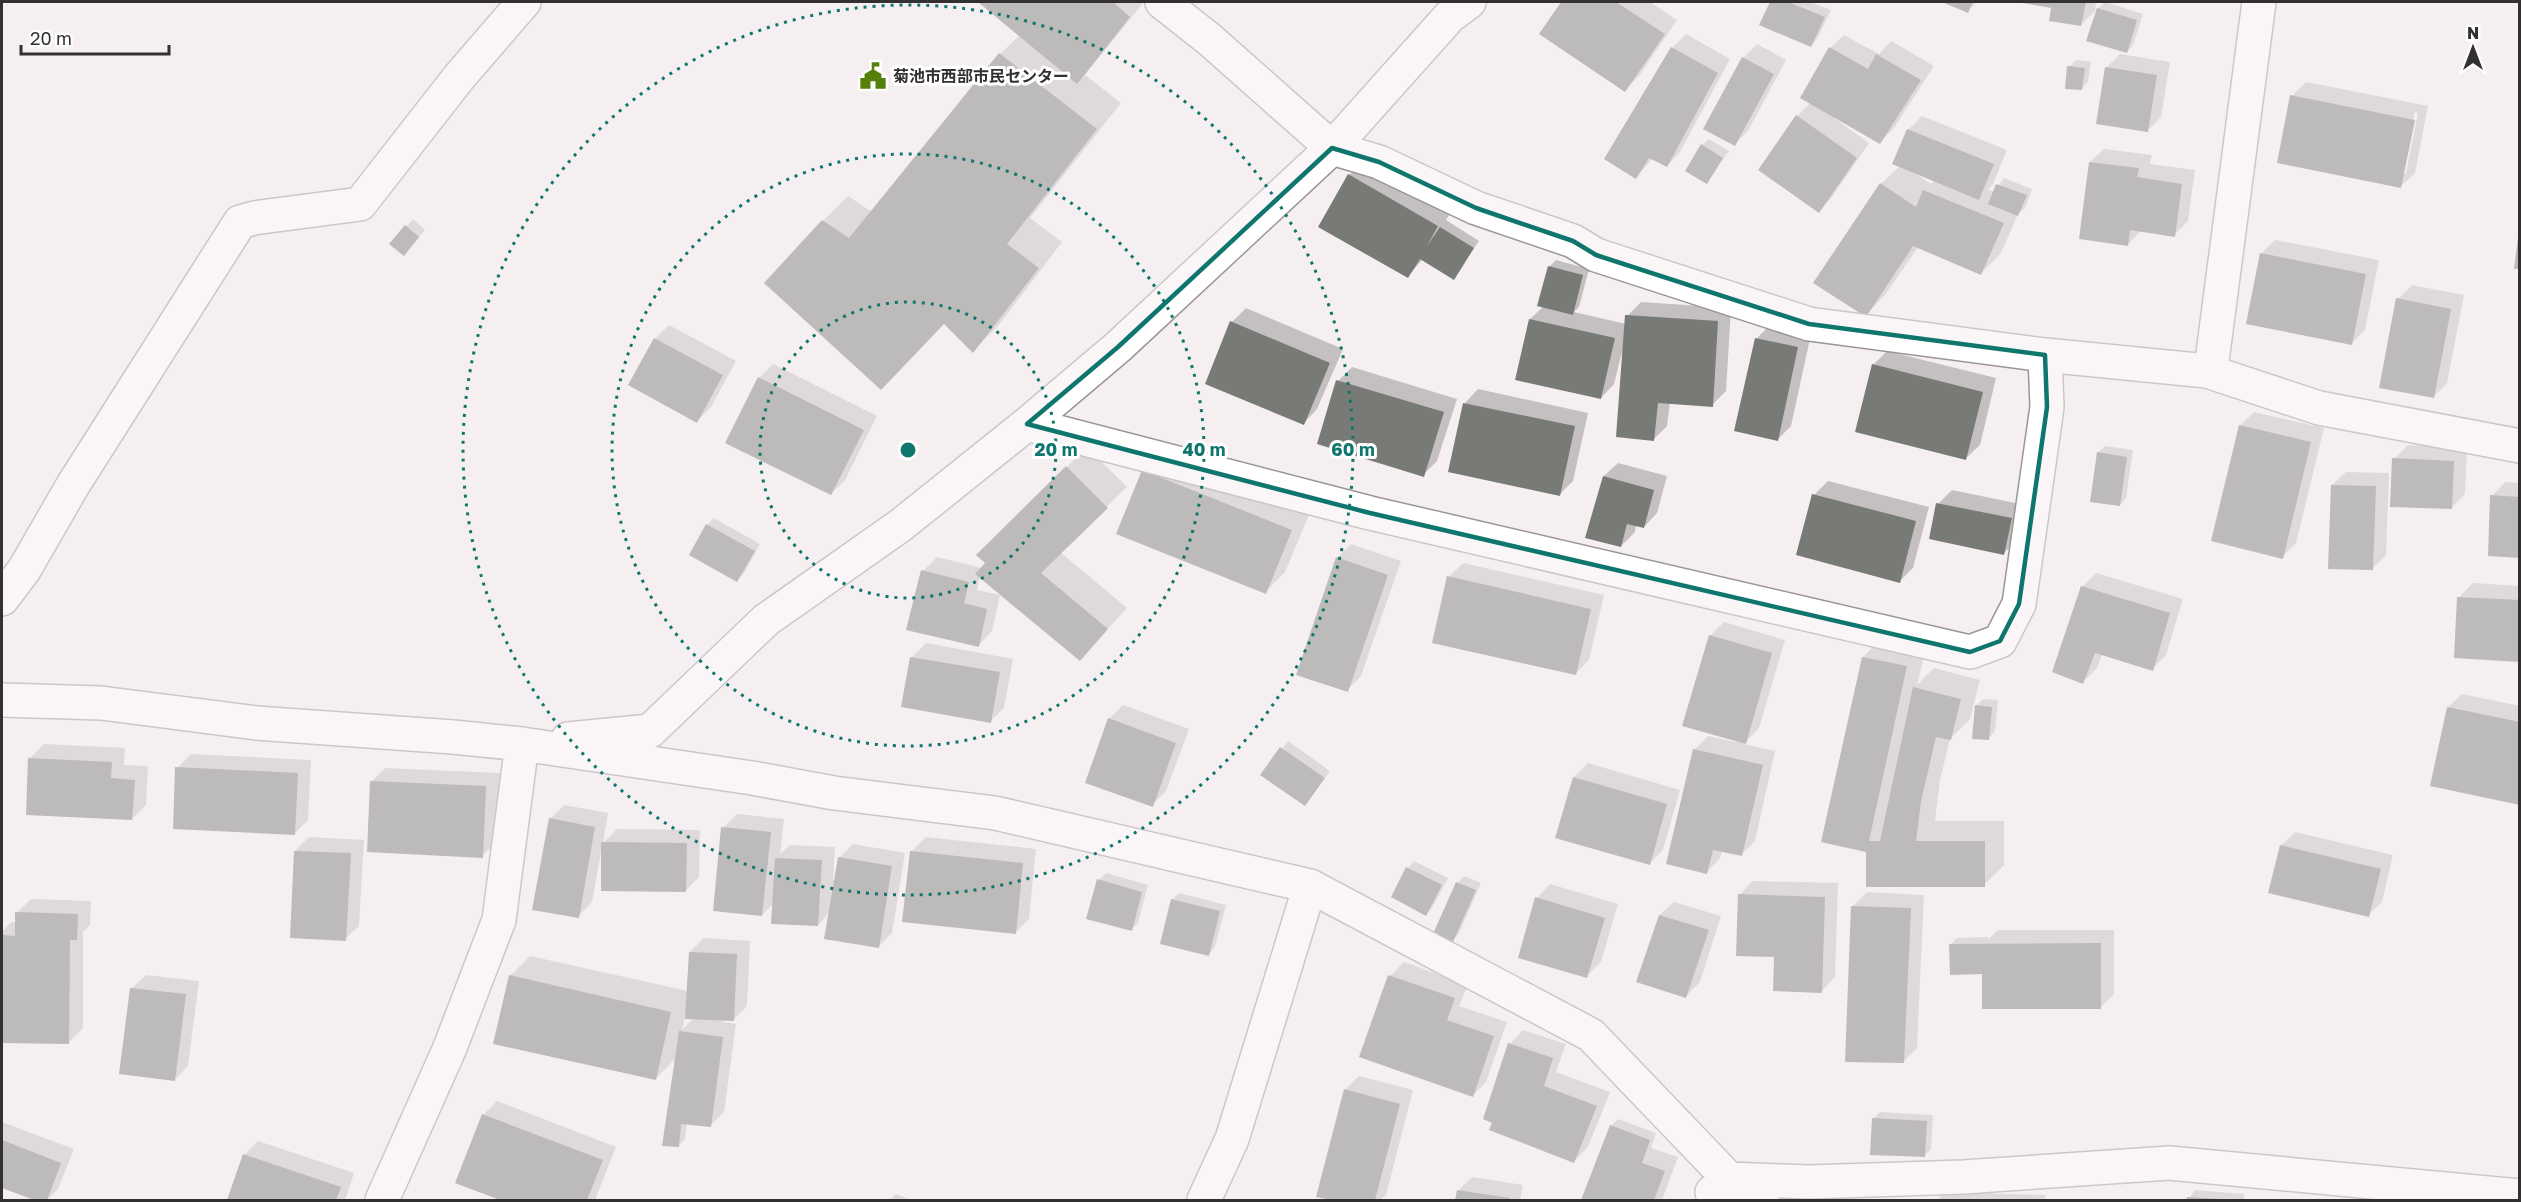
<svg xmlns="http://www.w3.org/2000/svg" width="2521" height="1202" viewBox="0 0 2521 1202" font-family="'Golos Text','Noto Sans JP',sans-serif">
<rect width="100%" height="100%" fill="#f5eff2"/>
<!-- shadow -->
<path fill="#0003" fill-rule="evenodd" d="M981 2 1143 3 1085 75 1121 103 1030 218 1062 242 998 326 973 351 944 322 823 221 848 196 872 212 1000 54 1020 35Z
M1563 2H1650L1677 20 1639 76 1625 90 1541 34Z
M1772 2H1810L1831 10 1817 39 1811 46 1761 25Z
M1945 2H1977L1967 11Z
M2019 2H2096L2095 11 2081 25 2053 7Z
M2105 2 2143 14 2133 45 2127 52 2098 9Z
M1686 34 1730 59 1680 152 1667 166 1653 158 1636 177 1606 159 1672 48Z
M1844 35 1879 54 1891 41 1934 66 1894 128 1880 142 1835 117 1834 118 1869 143 1832 197 1819 211 1797 116 1810 103 1830 48Z
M1757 44 1786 60 1748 131 1735 144 1743 58Z
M2120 54 2170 62 2161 117 2147 131 2106 68Z
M2076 60 2091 62 2088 82 2081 89 2069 67Z
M2306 82 2428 106 2415 173 2401 186 2292 96ZM2415 112 2418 113 2406 173H2403Z
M1922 116 2007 150 1993 184 1988 189 1994 192 2004 178 2032 189 2025 208 2018 214 2001 253 1981 273 1918 247 1885 295 1866 315 1881 184 1900 166 1908 130ZM1916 174 1935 180 1931 184Z
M1709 139 1729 151 1707 182 1702 145Z
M2104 149 2152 155 2150 164 2195 170 2188 221 2174 235 2142 230 2128 244 2090 162Z
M1363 161 1451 212 1446 220 1479 241 1453 278 1423 259 1408 276 1349 175Z
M413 219 425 230 410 248 392 244Z
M2275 240 2379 260 2365 330 2352 343 2261 254Z
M1556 260 1589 269 1579 307 1574 312 1626 324 1627 316 1641 302 1731 308 1726 391 1712 405 1670 402 1667 426 1653 440 1623 348 1614 384 1601 398 1530 319 1544 306 1549 267Z
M2412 285 2464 295 2447 383 2433 397 2398 299Z
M1246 308 1343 349 1317 409 1304 423 1232 322Z
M669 325 736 361 711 407 697 421 630 385 655 339Z
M1770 325 1811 334 1791 426 1777 440 1756 339Z
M1887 351 1996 378 1980 445 1966 458 1873 365Z
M773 364 877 416 845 480 831 494 759 378Z
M1352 367 1457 399 1437 461 1423 475 1338 381Z
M1478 389 1588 413 1573 481 1559 495 1450 471 1465 403Z
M2254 412 2324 428 2296 543 2282 557 2240 426Z
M2408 445 2467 448 2465 494 2451 508 2394 459Z
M2105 446 2133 450 2126 498 2120 505 2098 453Z
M1087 447 1127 487 1060 552 1127 608 1080 659 980 576 977 590 1000 595 992 631 979 645 923 571 937 557 982 568 987 563 978 555Z
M1618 463 1667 476 1657 513 1644 527 1636 525 1635 532 1621 546 1604 476Z
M1144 471 1311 510 1285 572 1265 592Z
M2346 472 2389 473 2386 555 2372 569 2332 485Z
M1828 481 1929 507 1913 568 1899 582 1814 495Z
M2505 482 2520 483V556L2492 496Z
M1952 490 2025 505 2018 539 2004 553 1938 504Z
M714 518 760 544 744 573 737 580 707 525Z
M1351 544 1401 561 1361 676 1347 690 1337 558Z
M1463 563 1604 595 1589 660 1575 674 1449 577Z
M2096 573 2183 599 2166 655 2152 669 2102 654 2097 668 2083 682 2082 587Z
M2473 583 2520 586V660L2459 597Z
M1724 622 1785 640 1759 728 1744 744 1775 751 1755 841 1741 855 1722 850 1720 858 1707 872 1668 863 1695 749 1708 736 1736 742 1737 740 1710 636Z
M1883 637 1926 647 1917 685 1934 668 1980 680 1970 719 1950 739 1940 780 1935 821H2004V865L1984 885H1868L1863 657Z
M926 643 1013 659 1004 708 990 721 903 705 912 657Z
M2462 694 2520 706V803L2448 707Z
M1983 699 1998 700 1995 731 1989 738 1976 706Z
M1123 705 1189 729 1166 791 1152 805 1109 719Z
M1288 741 1330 771 1305 804 1262 775Z
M44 744 125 748 124 765 148 766 146 805 132 819 30 758Z
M191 754 311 760 308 820 295 833 177 768Z
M1588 763 1680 790 1663 850 1649 864 1574 777Z
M385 768 500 773 496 843 482 856 371 782Z
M564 805 608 813 603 843 617 829 700 830 699 877 685 891 601 852 592 902 578 916 550 819Z
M737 814 784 819 780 854 790 845 835 847 833 880H835L839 858 853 844 905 853 892 933 878 947 830 912 818 925 774 903 762 915 723 828Z
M2295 832 2393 855 2382 902 2368 915 2281 846Z
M309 837 364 840 359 926 345 939 295 851Z
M926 837 1036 849 1029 919 1015 933 904 921 912 851Z
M1414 861 1448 878 1432 908 1426 914 1408 868Z
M1106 873 1148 885 1138 923 1132 929 1099 880Z
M1464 876 1481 883 1459 933 1453 940 1435 933 1458 883Z
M1753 881 1838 883 1835 977 1822 991 1776 956 1739 895Z
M1550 884 1618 904 1601 962 1587 976 1537 898Z
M1867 892 1924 895 1917 1048 1903 1062 1853 906Z
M1179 893 1226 905 1215 947 1209 954 1172 900Z
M31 899 91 901 90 925 83 932V1028L69 1042 2 1041V932L11 922H17V913Z
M1674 902 1721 916 1700 982 1686 996 1660 915Z
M1998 930H2114V994L2100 1008 1984 972 1950 945 1957 938 1988 937V940Z
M704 938 750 941 747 1006 733 1020 724 1019 723 1022 736 1024 724 1112 710 1126 687 1123 685 1139 678 1146 677 1057 656 1078 510 976 530 956 688 991 690 952ZM685 1017 694 1018 682 1030Z
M1404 962 1468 985 1459 1006 1507 1022 1486 1082 1473 1095 1390 976Z
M146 975 199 981 188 1066 174 1080 132 988Z
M1523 1030 1566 1044 1556 1072 1610 1092 1588 1147 1574 1161 1510 1044Z
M1359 1076 1413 1090 1386 1195 1380 1200H1339L1318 1195 1345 1090Z
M497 1101 616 1147 595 1200H504L456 1183 483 1115Z
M1880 1112 1933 1115 1931 1149 1924 1156 1874 1118Z
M1618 1119 1656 1133 1651 1148 1678 1157 1662 1200H1583L1611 1126Z
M2 1122 74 1149 58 1189 47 1200H38L2 1187Z
M258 1141 354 1173 345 1200H228L244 1155Z
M1472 1177 1523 1185 1520 1200H1457L1458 1191Z
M2195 1190 2244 1194V1200H2188Z
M1945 1192 2045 1195V1200H1937Z
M896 1194 911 1200H889Z"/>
<!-- building -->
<path fill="#787a75" d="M978 2H1113L1130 17 1077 84Z
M1561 2H1616L1665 34 1625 92 1539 34Z
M1770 2H1788L1825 17 1811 47 1759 25Z
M1942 2H1973L1968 13Z
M2018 2H2086L2081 26 2049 21 2051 8Z
M2097 8 2137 20 2127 53 2086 41Z
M1671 47 1718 73 1667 167 1649 158 1636 179 1604 159Z
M1829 47 1868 69 1876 54 1921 80 1880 144 1800 98Z
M999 53 1097 129 1007 244 1039 268 973 353 944 324 881 390 764 283 822 220 849 238Z
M1742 57 1774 74 1735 146 1703 129Z
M2067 66 2085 68 2082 90 2065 89Z
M2105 67 2157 75 2148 132 2096 124Z
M2290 95 2415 120 2401 188 2277 163Z
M1796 115 1857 158 1819 213 1758 170Z
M1907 129 1994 164 1979 200 1892 164Z
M1701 144 1723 158 1707 184 1685 171Z
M2089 162 2139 168 2137 177 2182 184 2175 237 2130 230 2128 246 2079 239Z
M1348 174 1438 226 1427 246 1440 227 1474 248 1454 280 1420 259 1408 278 1318 227Z
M1880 183 1916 207 1923 190 2004 223 1981 275 1913 246 1866 317 1813 283Z
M1996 184 2027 195 2018 216 1988 204Z
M405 225 419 237 404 256 389 244Z
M2518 238H2520V269H2514Z
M2260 253 2366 274 2352 345 2246 324Z
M1548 266 1583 275 1573 315 1537 306Z
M2396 298 2451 309 2434 398 2379 388Z
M1625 315 1718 321 1713 407 1658 403 1654 441 1616 437Z
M1529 319 1615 338 1601 399 1515 380Z
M1230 321 1330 363 1304 425 1205 384Z
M654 338 723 375 697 423 628 385Z
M1755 338 1798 347 1778 441 1734 431Z
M1872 364 1983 392 1966 460 1855 432Z
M758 377 864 430 831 495 725 443Z
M1336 380 1444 412 1424 477 1317 444Z
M1463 403 1575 426 1560 496 1448 472Z
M2239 425 2311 442 2283 559 2211 541Z
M2097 452 2127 457 2120 506 2090 502Z
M2392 458 2454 461 2452 509 2390 507Z
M1066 466 1108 508 1041 573 1108 629 1080 661 975 574 985 563 976 555Z
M1142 470 1292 530 1266 594 1116 534Z
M1603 476 1654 490 1644 528 1627 524 1621 547 1585 538Z
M2331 485 2376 486 2373 570 2328 569Z
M1812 494 1916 521 1900 583 1796 555Z
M2490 495 2520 497V558L2488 556Z
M1936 503 2012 518 2004 555 1929 539Z
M706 524 755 551 737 582 689 555Z
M1336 557 1388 575 1348 692 1296 675Z
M921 570 969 582 964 603 987 609 979 647 906 630Z
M1447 576 1591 609 1576 675 1432 643Z
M2081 586 2170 613 2153 671 2095 653 2083 684 2052 672Z
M2457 597 2520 600V662L2454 658Z
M1709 635 1772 653 1746 744 1682 726Z
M910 657 1000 672 991 723 901 707Z
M1862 657 1907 666 1869 841H1880L1913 687 1961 699 1951 740 1936 737 1921 801 1916 841H1985V887H1866V852L1821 842Z
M1975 705 1992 707 1989 740 1972 739Z
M2447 707 2520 722V805L2430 786Z
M1108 718 1176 743 1153 807 1085 783Z
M1280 747 1325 778 1305 806 1260 775Z
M1693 749 1763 765 1742 856 1713 850 1707 874 1666 864Z
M28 758 112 762 111 778 135 780 132 820 26 815Z
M175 767 298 773 295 835 173 829Z
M1573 777 1667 804 1650 865 1555 838Z
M370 781 486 786 483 858 367 852Z
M549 818 595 827 579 918 532 910Z
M721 827 771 832 762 916 713 911Z
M601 842 687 843 686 892 601 891Z
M2280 845 2381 869 2369 917 2268 893Z
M294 851 351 853 346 941 290 938Z
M910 851 1023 863 1016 934 902 922Z
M838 857 892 866 879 948 824 939Z
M775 858 822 860 818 926 771 924Z
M1406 867 1442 885 1426 916 1391 897Z
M1097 879 1142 892 1132 931 1086 919Z
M1456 882 1476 890 1453 942 1433 934Z
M1738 894 1825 897 1822 993 1773 991 1774 957 1736 956Z
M1535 897 1605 918 1587 978 1518 958Z
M1171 899 1220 911 1209 956 1160 944Z
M1851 906 1911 908 1904 1063 1845 1062Z
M15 912 78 914 77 940H70L69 1044 2 1043V935L15 936Z
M1659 915 1709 930 1686 998 1636 982Z
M2101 943V1009H1982V974L1950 975 1949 944Z
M689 952 737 954 734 1021 685 1019Z
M509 975 671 1012 656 1080 493 1044Z
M1388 975 1455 998 1447 1020 1494 1036 1473 1097 1359 1057Z
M130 988 186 994 175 1081 119 1074Z
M679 1031 723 1037 711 1127 681 1124 679 1147 662 1146Z
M1508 1043 1553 1058 1544 1086 1597 1106 1574 1163 1489 1130 1492 1123 1483 1119Z
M1344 1089 1400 1104 1375 1200H1332L1316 1197Z
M482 1114 603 1160 587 1200H500L455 1183Z
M1872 1118 1927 1121 1925 1157 1870 1155Z
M1610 1125 1650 1140 1642 1163 1665 1171 1654 1200H1581Z
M2 1140 61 1163 47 1200H34L2 1188Z
M243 1154 341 1187 336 1200H227Z
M1457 1190 1510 1198 1509 1200H1455Z
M2187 1197 2221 1199V1200H2186Z"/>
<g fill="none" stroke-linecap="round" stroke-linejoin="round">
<defs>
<path id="minor" d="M1162 2 1209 39 1332 148 1379 162 1476 208 1573 241 1596 255 1809 324 2045 355 2207 371 2319 408 2520 446
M2207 371 2212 361 2259 2
M1027 424 1370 513 1970 652 2000 641 2019 604 2047 407 2045 355
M2 599 24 570 73 485 240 222 254 218 360 204 460 76 524 2
M2 700 101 703 256 723 453 737 522 744 752 778 834 793 995 813 1310 886 1591 1035 1729 1179 1762 1200
M568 739 650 731 766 620 901 525 1027 424 1118 347 1332 148 1450 16 1469 2
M382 1200 449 1050 499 920 522 744
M1204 1200 1232 1139 1310 886
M1714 1200 1712 1192 1729 1179 1809 1182 1963 1177 2169 1163 2520 1196"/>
</defs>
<!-- minor casing -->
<use href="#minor" stroke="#9b9598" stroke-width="36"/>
<!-- minor -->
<use href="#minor" stroke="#fff" stroke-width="33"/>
</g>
<!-- marked area -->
<path d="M0 0H2521V1202H0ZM1332 148 1379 162 1476 208 1573 241 1596 255 1809 324 2045 355 2047 407 2019 604 2000 641 1970 652 1370 513 1027 424 1118 347Z" fill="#f5eff2" fill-opacity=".55" fill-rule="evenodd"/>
<path fill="none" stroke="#0f766e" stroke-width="4.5" stroke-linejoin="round" d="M1332 148 1379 162 1476 208 1573 241 1596 255 1809 324 2045 355 2047 407 2019 604 2000 641 1970 652 1370 513 1027 424 1118 347Z"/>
<!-- distance rings -->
<g fill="none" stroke="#0f766e" stroke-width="3" stroke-dasharray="3 6">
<circle cx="908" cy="450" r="148"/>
<circle cx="908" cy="450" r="296"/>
<circle cx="908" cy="450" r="445"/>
</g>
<!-- icons -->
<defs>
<symbol id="civic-bare" viewBox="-9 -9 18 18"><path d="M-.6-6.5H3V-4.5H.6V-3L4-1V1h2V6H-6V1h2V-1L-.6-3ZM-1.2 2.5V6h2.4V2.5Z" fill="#55810b" stroke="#fffeff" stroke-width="2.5" paint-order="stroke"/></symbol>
</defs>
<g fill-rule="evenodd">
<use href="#civic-bare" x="854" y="57" width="38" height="38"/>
</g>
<g text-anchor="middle" stroke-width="6" stroke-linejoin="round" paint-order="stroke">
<!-- poi labels -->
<g font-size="16" font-weight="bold" fill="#323031" stroke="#fffeff" text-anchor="start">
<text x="893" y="82">菊池市西部市民センター</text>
</g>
</g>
<circle cx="908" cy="450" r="9" fill="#0f766e" stroke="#fffeff" stroke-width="3"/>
<g font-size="18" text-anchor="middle" font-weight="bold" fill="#0f766e" stroke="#fffeff" stroke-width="6" stroke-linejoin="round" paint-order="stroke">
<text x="1056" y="456">20 m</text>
<text x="1204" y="456">40 m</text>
<text x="1353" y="456">60 m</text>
</g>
<!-- border -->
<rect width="2521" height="1202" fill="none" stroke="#323031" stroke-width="6"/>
<!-- north arrow -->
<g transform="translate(2473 48)" stroke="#fffeff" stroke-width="4.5" paint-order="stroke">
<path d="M0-4.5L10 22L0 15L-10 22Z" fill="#323031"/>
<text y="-9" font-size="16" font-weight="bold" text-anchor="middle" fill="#323031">N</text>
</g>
<!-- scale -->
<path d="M21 45v9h148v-9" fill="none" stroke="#323031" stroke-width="3"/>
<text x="30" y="45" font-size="18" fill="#323031" stroke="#fffeff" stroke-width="4.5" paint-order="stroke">20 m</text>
</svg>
